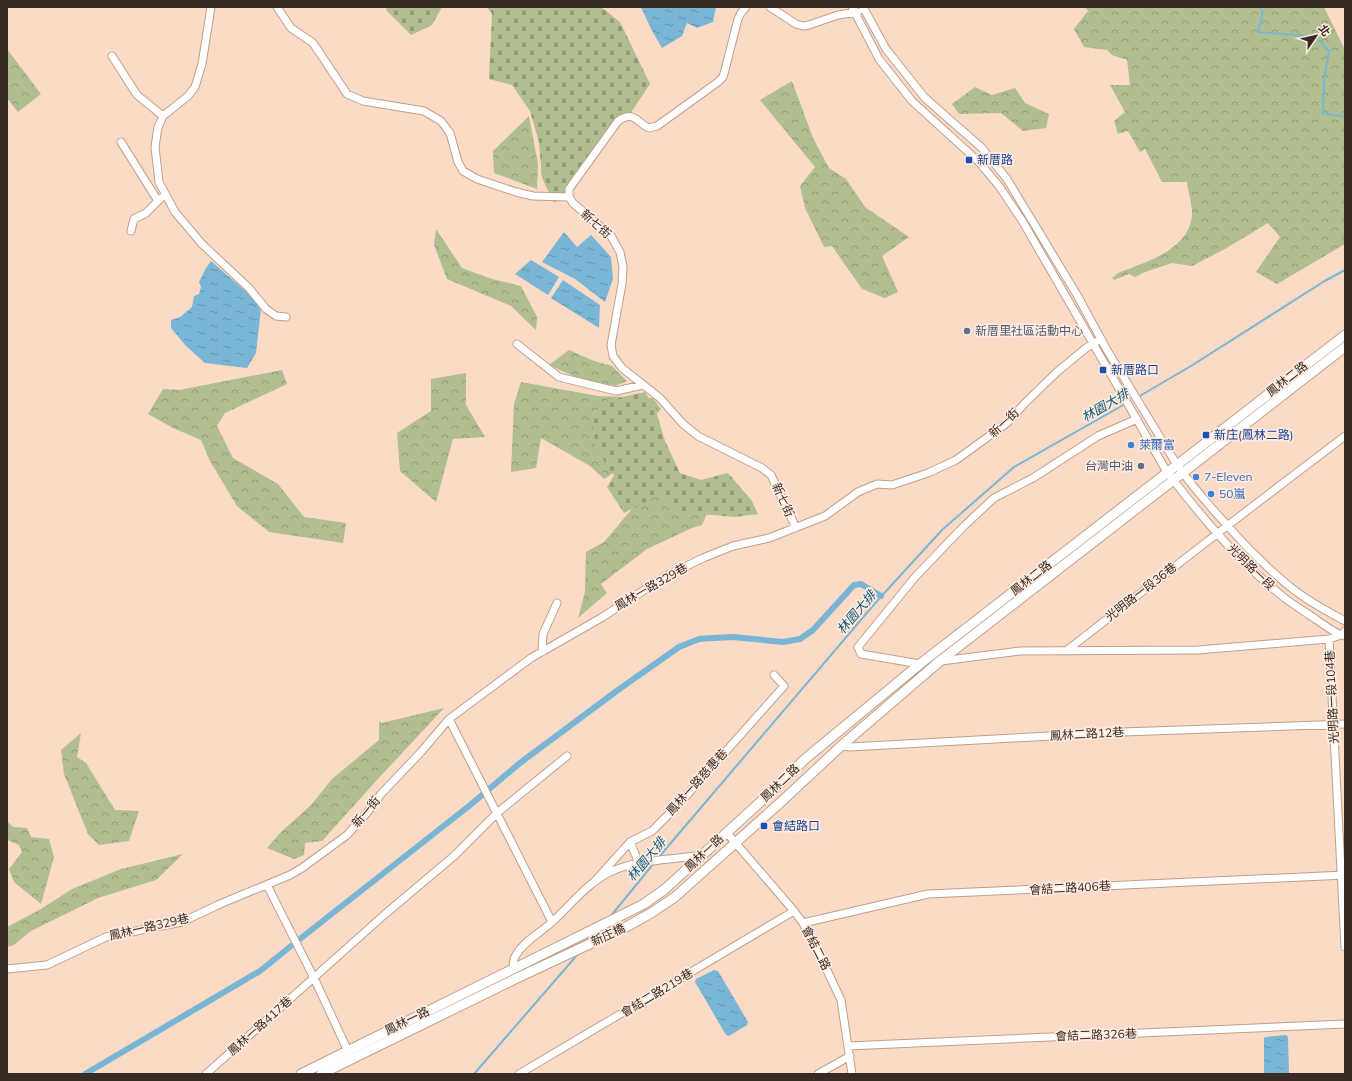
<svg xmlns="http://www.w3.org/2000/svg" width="1352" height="1081" viewBox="0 0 1352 1081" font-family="Mulish,'Noto Sans TC',sans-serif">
<defs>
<pattern id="forest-crowns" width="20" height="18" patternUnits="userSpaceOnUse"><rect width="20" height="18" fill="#b0be90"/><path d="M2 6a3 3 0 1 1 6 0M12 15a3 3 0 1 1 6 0" fill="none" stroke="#909b75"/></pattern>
<pattern id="cemetery-stones" width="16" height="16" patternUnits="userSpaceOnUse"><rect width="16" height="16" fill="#b0be90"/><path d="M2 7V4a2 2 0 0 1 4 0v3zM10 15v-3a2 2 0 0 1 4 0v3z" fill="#909b75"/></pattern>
<pattern id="water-ripples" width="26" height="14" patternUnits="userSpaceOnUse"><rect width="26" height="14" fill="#79b6d5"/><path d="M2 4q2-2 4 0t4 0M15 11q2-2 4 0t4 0" fill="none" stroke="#6494ac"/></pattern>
</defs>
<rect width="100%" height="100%" fill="#fbdbc6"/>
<!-- forest -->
<path fill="url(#forest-crowns)" d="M1085 7H1324L1345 50V244L1277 284 1256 272 1280 237 1268 223 1225 249 1192 266 1172 263 1145 272 1135 277 1129 274 1114 280 1112 278 1118 273C1145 262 1188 251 1192 216 1193 207 1188 191 1187 182H1162L1145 149 1140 152 1128 131 1118 134 1114 121 1125 112 1110 85H1130L1127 60 1112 55 1107 50 1084 47 1074 29 1088 11Z
M7 49 41 94 18 112 7 98Z
M792 81 813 138 829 168 846 179 865 207 909 237 882 256 898 292 885 298 862 289 832 246 824 247 805 208 800 186 815 167 760 100Z
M975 87 992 95 1015 88 1025 103 1049 114 1046 128 1023 131 1001 113 959 114 952 104Z
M529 116 538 164 537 189 494 173 493 151Z
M436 229 462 268 492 279 521 286 537 317 536 330 511 306 447 279 434 245Z
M569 350 594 361 612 366 627 381 615 386 582 380 549 365Z
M282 370 287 384 225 413 217 426 233 458 278 484 304 517 346 523 343 543 269 532 237 506 210 461 201 440 173 428 148 414 163 389 179 390Z
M466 373V405L485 437 453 439 436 502 400 471 397 433 431 411V379Z
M521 382 598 396 653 398 661 409 639 430 624 466 604 479 590 466 541 438 536 468 511 472 514 404Z
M648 490 712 502 702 525 692 528 647 549 601 584 607 593 578 618 585 592 586 552 604 542Z
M444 708 377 780 322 841 305 843 304 855 294 859 267 848 280 833 311 805 332 779 379 740V721L382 723Z
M81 733 77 757 86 763 115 810 139 811 129 841 99 845 88 834 64 774 61 750Z
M7 821 13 827 27 828 31 837 49 839 54 857 41 904 14 882 9 869 22 852 19 845 7 840Z
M183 854 156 880 98 898 31 931 14 945 7 947V927L41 909 72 889 121 869Z"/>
<!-- cemetery -->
<path fill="url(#cemetery-stones)" d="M387 7H442L432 25 411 35 386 10Z
M487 7H601L620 22 650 84 628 117 604 136 605 147 585 170 577 182 554 203 542 178 539 142 530 111 512 85 489 79 492 14Z
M645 392 655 408 665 441 680 473 701 480 728 473 752 501 758 514 735 517 679 512 663 493 624 513 607 487 614 475 596 449 592 414 609 400Z"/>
<!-- water -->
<path fill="url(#water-ripples)" d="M641 7H716L713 22 697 28 687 23 682 36 662 48 651 29Z
M564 232 577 247 591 235 611 257 613 279 605 302 575 279 542 262Z
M531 260 559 277 548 295 515 274Z
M211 261 250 295 261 309 256 353 247 368 205 363 186 346 171 328V320L180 317 192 307 194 296 199 294 201 287 199 282 206 268Z
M563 280 600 305 599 328 551 298Z
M714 970 718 971 748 1022 747 1025 729 1036 726 1035 695 982 696 979Z
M1286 1035 1288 1037 1289 1074H1264V1038L1265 1037Z"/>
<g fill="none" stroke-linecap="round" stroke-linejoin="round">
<!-- stream -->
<path stroke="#79b6d5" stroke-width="2" d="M1259 7 1263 12 1258 32 1316 37 1329 51 1324 79 1323 113 1345 117
M1138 397 1191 366 1323 282 1345 270
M658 858 877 601 942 530 1014 467 1125 404
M610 917 654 863
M590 940 596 932
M474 1074 578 954"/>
<!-- canal -->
<path stroke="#79b6d5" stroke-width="6" d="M296 942 469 806 520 763 618 690 679 647 699 639 713 638 733 637 783 642 800 639 813 630 854 585 861 584 881 596
M85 1074 260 971 291 946"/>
<defs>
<path id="minor" d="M211 7 202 64 195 87 188 96 163 116 158 127 155 147 159 182 175 212 202 244 249 288 266 309 276 316 286 317
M277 7 291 28 313 43 347 94 363 101 424 111 441 121 450 133 458 162 463 171 477 179 516 192 533 196 569 197
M746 7 741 13 738 19 725 70 723 77 718 82 657 126 649 128C636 122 634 110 618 121L569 189V197L573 203 611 236 620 252 623 267 622 284 611 345 613 356 622 368 660 398 683 424 698 436 762 468 771 475 796 528
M770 7 796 24 803 26 809 25 838 15 858 12
M852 7 879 59 912 101 978 161 999 186 1023 222 1167 472C1201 516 1237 560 1281 595 1290 603 1301 609 1311 616 1320 622 1335 634 1345 636
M863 7 886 49 925 98 982 148 1007 179 1077 295 1107 350 1177 465C1198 494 1223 521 1248 548 1262 562 1277 577 1293 589 1309 602 1327 611 1345 621
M112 56 137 95 163 116
M121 142 158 201
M131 231 134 219 146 213 161 198
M517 344 559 377 616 391 643 385
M1329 639 1345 947
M1066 651 1227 526 1345 436
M542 652 543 634 557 603
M941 661 1020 651 1198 650 1329 639 1341 635 1345 631
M920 664 861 654 858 647 916 576 964 526 994 498 1033 478 1098 436 1137 419
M449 719 552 922
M841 746 850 747 1123 732 1345 724
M727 833 794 911 803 923 825 966 841 1000 852 1074
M630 842 639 863
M594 882 630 842 652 831 679 804 784 686 774 675
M267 885 314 978 348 1051
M803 923 928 894 1345 875
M7 969 47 965 106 937 182 922 220 904 290 875 302 868 347 835 366 814 381 794 421 752 449 719 531 658 601 618 666 576 703 558 733 546 769 538 825 516 858 492 877 484 892 485 928 473 956 460 1007 423 1025 403 1057 372 1086 348 1101 339
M513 969C513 964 513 959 516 955 524 941 540 933 552 922 570 906 587 883 610 872 638 859 672 860 702 855
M848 1046 1345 1024
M206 1074 384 915 454 856 497 813 567 756
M519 1074 794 911
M818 1074 850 1056"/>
<path id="major" d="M301 1074 600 926 644 904 665 889 768 795 805 759 920 664 1345 335
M321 1074 517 978 628 926 651 913 675 897 781 802 841 746 940 661 1345 347"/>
</defs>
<!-- minor casing -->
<use href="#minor" stroke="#bea08c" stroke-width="9"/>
<!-- major casing -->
<use href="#major" stroke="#bea08c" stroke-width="11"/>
<!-- minor -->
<use href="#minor" stroke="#fff" stroke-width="7"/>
<!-- major -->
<use href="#major" stroke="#fff" stroke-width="9"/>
</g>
<!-- markers -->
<g fill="#1a4fb4" stroke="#ffebdf" stroke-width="1.5">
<rect x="965" y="156" width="8" height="8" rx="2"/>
<rect x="1099" y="366" width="8" height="8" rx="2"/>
<rect x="1202" y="431" width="8" height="8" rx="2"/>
<rect x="760" y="822" width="8" height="8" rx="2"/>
</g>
<g fill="#5c6f8a" stroke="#ffebdf" stroke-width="1.5">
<circle cx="967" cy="331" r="4"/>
<circle cx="1141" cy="466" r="4"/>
</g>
<g fill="#3f7fe0" stroke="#ffebdf" stroke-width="1.5">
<circle cx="1131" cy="445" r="4"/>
<circle cx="1196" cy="477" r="4"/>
<circle cx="1211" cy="494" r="4"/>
</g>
<g text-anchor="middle" stroke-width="3.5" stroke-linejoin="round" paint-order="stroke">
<!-- transit labels -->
<g font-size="12" fill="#164399" stroke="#ffebdf" text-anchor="start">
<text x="977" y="164">新厝路</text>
<text x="1111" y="374">新厝路口</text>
<text x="1214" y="439">新庄(鳳林二路)</text>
<text x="772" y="830">會結路口</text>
</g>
<!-- street labels -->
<g font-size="12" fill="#372b23" stroke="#ffebdf">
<text transform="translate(596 224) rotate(42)" y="4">新七街</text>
<text transform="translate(1287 379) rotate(-38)" y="4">鳳林二路</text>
<text transform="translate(1004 423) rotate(-43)" y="4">新一街</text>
<text transform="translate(783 500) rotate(66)" y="4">新七街</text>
<text transform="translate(1251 567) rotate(44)" y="4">光明路一段</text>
<text transform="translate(1031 578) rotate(-38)" y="4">鳳林二路</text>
<text transform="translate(651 587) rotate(-30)" y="4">鳳林一路329巷</text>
<text transform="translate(1141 592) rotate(-38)" y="4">光明路一段36巷</text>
<text transform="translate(1332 697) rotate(-93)" y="4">光明路一段104巷</text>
<text transform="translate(1087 734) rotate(-3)" y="4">鳳林二路12巷</text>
<text transform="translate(697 782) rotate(-48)" y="4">鳳林一路慈惠巷</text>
<text transform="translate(780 783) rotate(-44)" y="4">鳳林二路</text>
<text transform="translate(366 812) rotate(-50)" y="4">新一街</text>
<text transform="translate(704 853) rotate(-43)" y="4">鳳林一路</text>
<text transform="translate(1070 888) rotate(-3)" y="4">會結二路406巷</text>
<text transform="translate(149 927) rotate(-13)" y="4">鳳林一路329巷</text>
<text transform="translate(608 935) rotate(-25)" y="4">新庄橋</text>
<text transform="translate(816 948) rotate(63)" y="4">會結二路</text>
<text transform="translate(657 993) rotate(-31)" y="4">會結二路219巷</text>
<text transform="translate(407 1021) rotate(-26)" y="4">鳳林一路</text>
<text transform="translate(260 1026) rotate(-42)" y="4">鳳林一路417巷</text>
<text transform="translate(1096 1035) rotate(-2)" y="4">會結二路326巷</text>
</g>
<!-- service labels -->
<g font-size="12" fill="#4e5e75" stroke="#ffebdf" text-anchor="start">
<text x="975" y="335">新厝里社區活動中心</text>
<text x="1133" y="470" text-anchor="end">台灣中油</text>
</g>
<!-- shop labels -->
<g font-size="12" fill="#366cbe" stroke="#ffebdf" text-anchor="start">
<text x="1139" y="449">萊爾富</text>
<text x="1204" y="481">7-Eleven</text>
<text x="1219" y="498">50嵐</text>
</g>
<!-- water labels -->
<g font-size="13" font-style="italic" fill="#0e5c7b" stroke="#ffebdf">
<text transform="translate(1105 405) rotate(-30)" y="5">林園大排</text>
<text transform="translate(856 612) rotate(-49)" y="5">林園大排</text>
<text transform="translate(646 859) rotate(-50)" y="5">林園大排</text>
</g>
</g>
<!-- border -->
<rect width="1352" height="1081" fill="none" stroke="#372b23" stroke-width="16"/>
<!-- north arrow -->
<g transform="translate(1316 36) rotate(56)" stroke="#ffebdf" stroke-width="3" paint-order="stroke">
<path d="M0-3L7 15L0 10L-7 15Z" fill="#372b23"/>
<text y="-6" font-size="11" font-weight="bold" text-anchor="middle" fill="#372b23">北</text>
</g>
</svg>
